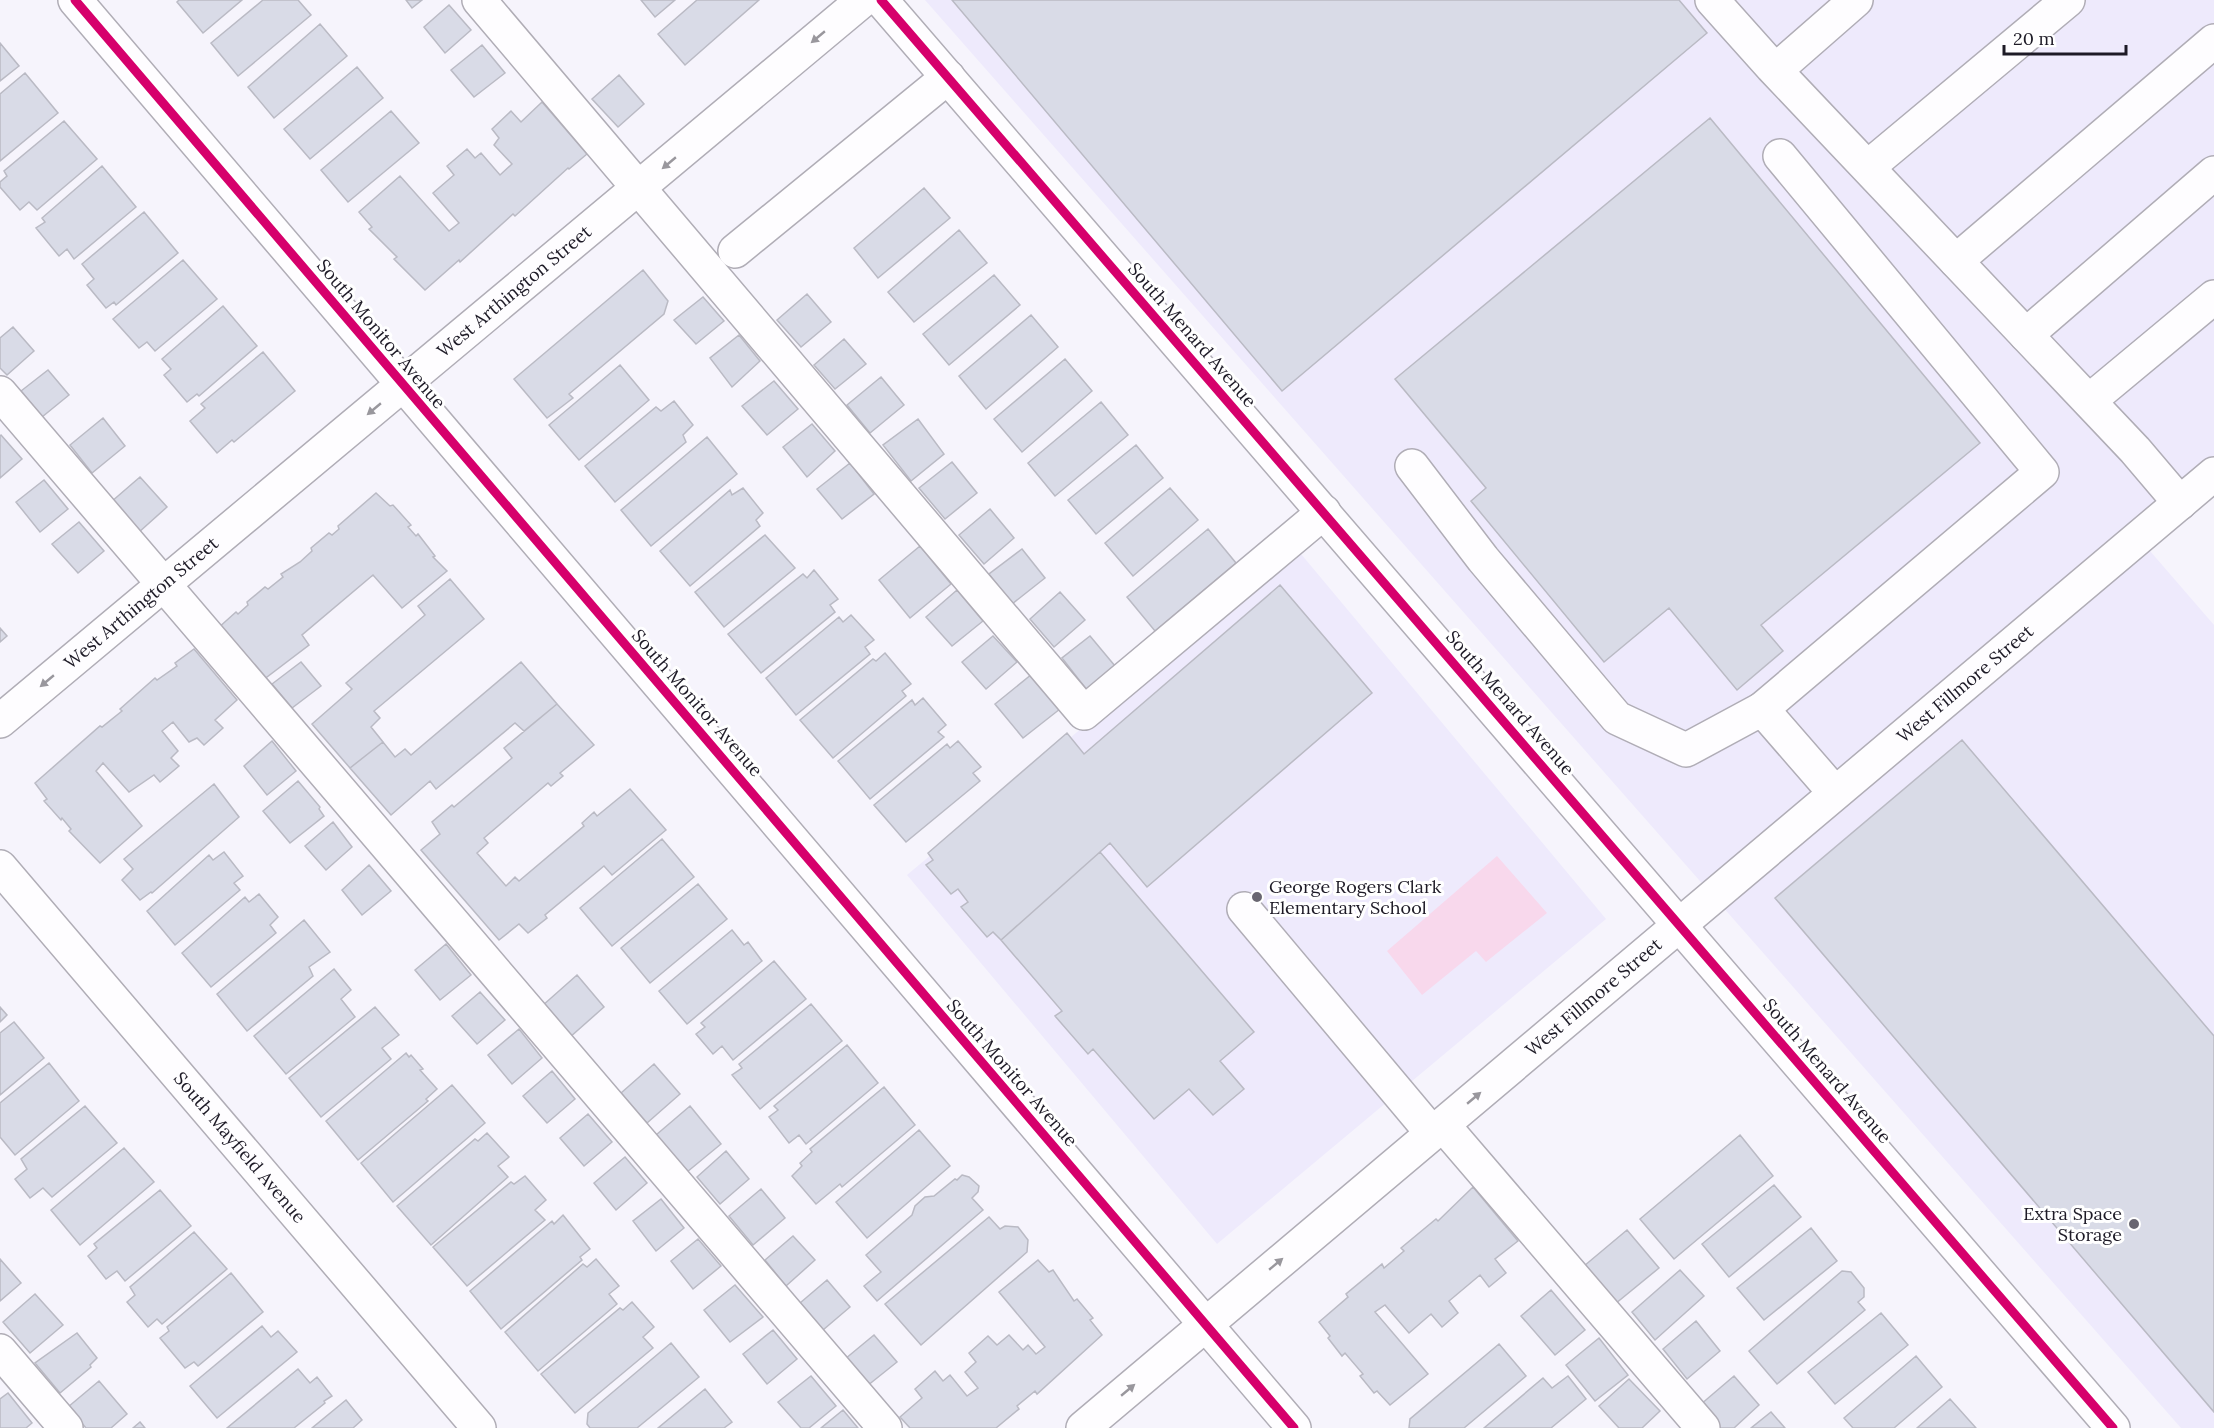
<svg xmlns="http://www.w3.org/2000/svg" width="2214" height="1428" viewBox="0 0 2214 1428" font-family="Lora,serif">
<rect width="100%" height="100%" fill="#f6f4fc"/>
<!-- built -->
<path fill="#eeeafc" d="M925 0H2214V490L2144 544 2214 625V1428H2181Z
M1296 548 1606 919 1217 1244 907 875Z"/>
<!-- green -->
<path fill="#f8d8ec" d="M1497 856 1547 913 1486 962 1476 951 1422 995 1387 951Z"/>
<!-- building -->
<path fill="#d9dbe7" stroke="#babac4" stroke-width="1.5" d="M179 0H242L203 33 177 2Z
M263 0H298L311 15 238 76 211 43Z
M406 0H422L412 8Z
M641 0H675L655 17Z
M697 0H759L685 65 658 34Z
M952 0H1679L1707 33 1282 391Z
M449 5 471 30 445 53 424 27Z
M320 24 347 56 274 118 248 87Z
M0 43 19 66 0 81Z
M482 45 505 73 474 97 451 70Z
M357 67 383 98 310 159 284 129Z
M25 73 58 113 0 161V94Z
M619 75 644 104 618 127 592 99Z
M542 102 587 154 569 169 568 168 515 216 513 214 460 262 459 260 425 290 394 259 397 257 369 229 372 227 359 212 400 176 449 231 459 223 433 193 454 175 447 166 467 149 475 158 481 153 500 175 512 164 494 145 499 138 492 129 511 111 521 122Z
M391 111 419 143 348 202 321 170Z
M1710 118 1980 443 1761 625 1783 651 1737 690 1669 608 1604 662 1471 501 1486 488 1395 379Z
M64 121 97 159 37 210 29 202 20 210 0 187V182L7 176 4 171Z
M102 166 136 207 74 259 67 249 59 256 36 228 45 222 42 218Z
M924 188 950 218 878 278 854 248Z
M144 212 178 253 116 305 114 302 106 308 87 285 94 279 82 264Z
M959 230 987 263 914 322 888 292Z
M183 260 217 299 155 351 147 342 139 348 113 319Z
M643 270 668 301 664 314 569 394 573 398 547 418 514 379Z
M994 275 1020 305 949 365 923 334Z
M807 294 831 322 801 347 777 320Z
M703 297 724 321 696 344 674 320Z
M223 306 257 346 199 396 197 394 187 402 164 375 171 369 162 359Z
M1031 315 1058 347 986 409 959 376Z
M13 327 34 351 7 375 0 368V338Z
M739 335 760 361 732 387 710 358Z
M844 339 866 364 835 389 814 365Z
M263 352 295 391 234 442 232 440 217 453 190 421 205 408 201 404Z
M1065 359 1092 391 1022 452 994 419Z
M620 365 649 400 579 460 549 425Z
M48 370 69 395 42 417 21 391Z
M881 377 904 405 870 433 847 405Z
M774 381 798 409 767 435 742 406Z
M674 401 693 425 683 435 686 442 615 502 585 466 656 407 661 411Z
M1101 402 1128 435 1055 496 1028 463Z
M103 418 125 446 92 473 70 445Z
M918 419 944 454 911 481 883 445Z
M812 424 835 451 807 477 783 447Z
M1 435 22 459 0 478V436Z
M707 437 737 474 651 546 621 510Z
M1136 445 1163 478 1096 534 1068 500Z
M952 462 977 493 945 519 919 488Z
M850 463 874 494 842 519 817 489Z
M140 477 167 507 138 533 111 502Z
M44 480 68 509 40 532 16 502Z
M743 488 763 513 756 520 760 526 690 586 660 551 730 490 732 495Z
M1170 488 1198 520 1133 576 1105 543Z
M376 493 390 506 393 505 411 525 408 527 416 536 418 534 435 556 433 557 447 571 402 608 373 575 302 635 309 645 263 680 217 629 236 612 238 614 248 605 247 602 265 587 268 589 283 577 281 574 300 562 312 551 311 548 329 533 332 535 339 529 338 526Z
M990 509 1014 538 984 564 959 535Z
M79 522 104 551 78 573 52 544Z
M1208 529 1236 563 1155 631 1127 597Z
M765 535 795 568 724 627 695 592Z
M920 546 951 584 910 618 879 580Z
M1022 549 1045 578 1012 604 989 574Z
M814 570 838 599 830 605 835 612 761 673 728 634 803 574 807 578Z
M450 579 484 619 374 711 380 718 371 727 383 742 350 768 312 724 352 689 346 683 425 615 418 606Z
M1280 585 1372 693 1147 887 1110 843 1001 940 993 932 987 937 961 907 968 902 958 889 951 894 926 865 933 860 928 853 1067 733 1084 754Z
M957 590 983 621 952 646 926 617Z
M1060 592 1085 620 1054 647 1030 619Z
M851 615 874 640 865 647 870 654 796 715 766 678 839 617 843 622Z
M0 628 7 636 0 642Z
M993 636 1017 662 986 689 962 662Z
M1090 636 1115 666 1087 690 1062 658Z
M194 649 237 700 215 720 223 728 204 745 197 738 189 742 173 722 162 731 178 751 171 758 179 766 160 782 154 775 129 792 103 763 96 771 142 826 100 863 69 831 71 829 62 818 61 820 44 801 47 799 35 783 100 726 102 727 122 711 120 709 155 678 157 680 177 666 175 663Z
M885 653 911 684 902 691 906 696 833 758 800 720 873 659 876 661Z
M301 662 321 686 292 708 272 684Z
M521 662 557 704 524 731 515 723 436 789 430 781 391 815 350 768 383 742 395 757 405 749 411 755Z
M1032 674 1060 709 1023 738 995 704Z
M923 698 946 725 938 732 944 737 870 799 838 761 912 700 915 705Z
M557 704 594 745 560 773 563 776 551 786 548 783 484 838 488 843 477 853 506 886 515 877 519 881 584 826 582 823 594 812 597 816 630 789 666 830 612 875 604 866 545 915 547 918 528 933 519 924 499 940 421 850 440 834 432 822 452 805 454 807 512 758 504 748Z
M1962 740 2214 1036V1412L1775 898Z
M272 741 296 771 267 795 244 766Z
M958 741 981 767 973 773 980 781 906 842 874 805 947 744 950 748Z
M298 781 320 807 319 809 324 816 290 843 263 811Z
M214 784 239 817 152 893 151 892 140 900 122 880 133 869 124 859Z
M333 822 352 847 326 870 305 846Z
M662 839 694 877 612 946 580 908Z
M224 852 243 876 234 883 240 890 175 945 147 911 209 855 213 860Z
M1100 852 1254 1032 1220 1061 1244 1089 1213 1115 1189 1089 1154 1119 1093 1049 1088 1054 1055 1016 1062 1011 1001 940Z
M369 865 391 891 362 915 342 890Z
M698 884 727 919 650 983 621 948Z
M259 894 278 917 270 925 276 933 211 987 182 953 245 897 249 902Z
M304 920 330 952 309 967 313 976 247 1031 217 994Z
M732 930 744 945 748 942 762 961 687 1024 659 991Z
M446 944 471 975 440 1000 415 970Z
M774 961 806 999 733 1060 722 1046 713 1054 696 1034 705 1027 701 1023Z
M334 969 351 990 341 999 355 1017 286 1074 254 1036Z
M577 975 604 1007 569 1038 542 1006Z
M480 992 505 1020 477 1044 452 1016Z
M811 1004 842 1041 760 1109 732 1075 742 1068 739 1064Z
M0 1007 7 1015 0 1022Z
M375 1007 399 1035 382 1048 391 1059 321 1117 289 1078Z
M14 1022 44 1058 0 1095V1033Z
M519 1029 542 1058 512 1084 488 1055Z
M847 1045 878 1083 806 1144 799 1135 789 1143 769 1117 778 1110 774 1106Z
M406 1053 409 1057 411 1055 423 1069 420 1070 437 1089 426 1099 428 1101 358 1160 326 1121Z
M49 1063 79 1101 15 1155 0 1137V1103Z
M654 1064 680 1094 647 1123 621 1093Z
M552 1071 575 1099 547 1123 523 1096Z
M452 1085 485 1123 393 1202 361 1163Z
M884 1087 915 1125 842 1187 840 1184 816 1204 792 1176 802 1166 800 1163 812 1152 810 1149Z
M85 1106 117 1143 52 1197 43 1188 30 1198 15 1179 27 1169 21 1159Z
M690 1106 721 1144 687 1172 656 1135Z
M588 1114 612 1142 584 1166 560 1138Z
M919 1130 950 1166 867 1238 836 1202Z
M487 1133 509 1157 498 1166 508 1177 431 1245 397 1206 475 1139 478 1141Z
M1740 1135 1773 1176 1674 1259 1640 1219Z
M124 1148 154 1182 80 1245 51 1210Z
M726 1151 749 1179 720 1204 697 1177Z
M625 1157 647 1183 616 1210 594 1183Z
M962 1175 969 1177 979 1186 978 1192 972 1198 983 1210 877 1301 864 1286 881 1272 866 1255 912 1215 915 1206 925 1197 934 1196 955 1179 957 1180Z
M525 1176 546 1200 535 1210 545 1220 467 1286 433 1247 511 1182 514 1184Z
M1774 1185 1801 1217 1729 1277 1702 1244Z
M1473 1187 1518 1241 1495 1259 1506 1273 1489 1287 1480 1275 1449 1301 1458 1313 1442 1327 1431 1314 1409 1333 1385 1305 1375 1312 1428 1374 1390 1405 1377 1391 1374 1393 1360 1376 1363 1374 1345 1353 1342 1356 1328 1338 1330 1336 1319 1322 1348 1297 1346 1294 1382 1264 1384 1268 1404 1251 1401 1248 1436 1219 1438 1221Z
M761 1189 785 1218 753 1245 729 1216Z
M160 1190 191 1226 125 1281 117 1271 106 1279 88 1256 97 1248 94 1244Z
M661 1199 684 1228 656 1251 633 1221Z
M563 1215 590 1249 580 1257 582 1260 501 1329 470 1291 552 1221 554 1224Z
M989 1217 1000 1229 1005 1226 1018 1227 1028 1240 1027 1252 921 1345 885 1304Z
M1811 1228 1837 1261 1764 1320 1737 1288Z
M1627 1230 1659 1268 1615 1304 1584 1266Z
M194 1232 227 1269 162 1324 157 1319 148 1327 127 1302 135 1295 130 1287Z
M793 1236 815 1260 786 1286 765 1260Z
M698 1239 721 1266 693 1289 671 1261Z
M0 1259 21 1283 0 1301Z
M596 1259 619 1286 609 1294 617 1304 538 1371 505 1332 583 1264 587 1267Z
M1038 1260 1049 1272 1053 1270 1074 1301 1077 1299 1093 1318 1090 1320 1102 1335 1037 1394 1035 1391 1017 1406 1019 1409 996 1428H910L900 1417 922 1398 915 1389 935 1371 943 1381 950 1375 967 1396 978 1388 965 1372 976 1362 969 1353 988 1336 997 1345 1009 1335 1023 1350 1028 1345 1036 1354 1045 1347 999 1292Z
M1680 1270 1704 1296 1655 1340 1632 1312Z
M1842 1271 1851 1272 1864 1288V1297L1858 1302 1865 1310 1777 1384 1749 1351Z
M231 1273 263 1312 198 1366 194 1362 185 1368 160 1338 169 1331 167 1327Z
M827 1280 850 1307 823 1330 800 1303Z
M735 1285 763 1317 730 1342 704 1310Z
M1551 1290 1585 1330 1555 1355 1521 1316Z
M35 1294 63 1325 30 1353 3 1322Z
M632 1302 654 1327 643 1337 653 1348 575 1413 541 1374 620 1308 623 1310Z
M1881 1313 1908 1345 1835 1404 1808 1372Z
M1696 1321 1720 1351 1687 1379 1663 1349Z
M262 1326 271 1337 278 1331 297 1352 217 1418 190 1386Z
M773 1330 797 1359 767 1384 743 1354Z
M77 1333 97 1358 90 1365 91 1367 60 1393 35 1363Z
M874 1335 897 1362 867 1386 845 1359Z
M1599 1338 1628 1375 1595 1401 1566 1365Z
M671 1343 699 1377 637 1428H590L587 1424 588 1413Z
M1499 1344 1526 1376 1464 1428H1409L1410 1419Z
M1916 1356 1942 1387 1894 1428H1853L1844 1418Z
M298 1369 310 1383 317 1377 332 1396 324 1401 325 1403 294 1428H227Z
M811 1376 836 1406 809 1428H801L778 1402Z
M1568 1376 1586 1399 1551 1428H1484L1543 1378 1552 1388Z
M1734 1376 1759 1405 1734 1428H1720L1700 1405Z
M1629 1379 1660 1411 1642 1428H1619L1599 1406Z
M99 1381 127 1414 111 1428H86L68 1407Z
M705 1389 732 1422 724 1428H658Z
M8 1393 32 1423 26 1428H0V1399Z
M1950 1399 1976 1428H1917Z
M346 1400 362 1420 353 1428H312Z
M843 1410 858 1428H821Z
M1771 1412 1785 1428H1751Z
M140 1422 145 1428H133Z"/>
<g fill="none" stroke-linecap="round" stroke-linejoin="round">
<defs>
<g id="minor">
<path d="M75 0 1294 1428"/>
<path d="M479 0 1084 713 1324 512"/>
<path d="M881 0 2113 1428"/>
<path d="M1712 0 1772 67 2135 450 2180 503"/>
<path d="M1776 70 1856 0"/>
<path d="M1868 167 2068 0"/>
<path d="M735 251 948 77"/>
<path d="M1956 261 2214 41"/>
<path d="M2026 335 2214 173"/>
<path d="M0 393 885 1428"/>
<path d="M2089 401 2214 297"/>
<path d="M1412 466 1483 559 1617 718 1686 750 1762 709 1835 793"/>
<path d="M1762 709 2042 472 1780 156"/>
<path id="s1" d="M0 721 863 0"/>
<path id="s2" d="M0 867 479 1428"/>
<path d="M1244 909 1432 1133"/>
<path d="M1443 1125 1703 1428"/>
<path d="M0 1351 66 1428"/>
<path id="s3" d="M1083 1428 2214 474"/>
</g>
</defs>
<!-- minor casing -->
<use href="#minor" stroke="#b0adb6" stroke-width="36"/>
<!-- minor -->
<use href="#minor" stroke="#fefdff" stroke-width="33"/>
<defs>
<path id="cycleway" d="M75 0 1294 1428
M881 0 2113 1428"/>
</defs>
<!-- cycleway casing -->
<use href="#cycleway" stroke="#fff" stroke-width="13"/>
<!-- cycleway -->
<use href="#cycleway" stroke="#d6006c" stroke-width="9"/>
</g>
<!-- one-way arrows -->
<defs><path id="oneway-solid" d="M-6-.8H1V-3.2L6.5 0L1 3.2V.8H-6Z" transform="scale(1.5)"/></defs>
<g fill="#99979d">
<use href="#oneway-solid" transform="translate(818 37) rotate(140)"/>
<use href="#oneway-solid" transform="translate(669 163) rotate(140)"/>
<use href="#oneway-solid" transform="translate(374 409) rotate(140)"/>
<use href="#oneway-solid" transform="translate(47 681) rotate(140)"/>
<use href="#oneway-solid" transform="translate(1474 1098) rotate(-40)"/>
<use href="#oneway-solid" transform="translate(1276 1264) rotate(-40)"/>
<use href="#oneway-solid" transform="translate(1128 1390) rotate(-40)"/>
</g>
<!-- markers -->
<g fill="#696671" stroke="#fff" stroke-width="2">
<circle cx="1257" cy="897" r="6"/>
<circle cx="2134" cy="1224" r="6"/>
</g>
<g text-anchor="middle" stroke-width="6" stroke-linejoin="round" paint-order="stroke">
<!-- street labels -->
<g font-size="18" fill="#1d1a26" stroke="#fff">
<text dy="6" stroke="none"><textPath href="#s1" startOffset="670">West Arthington Street</textPath></text>
<text transform="translate(381 334) rotate(50)" y="6">South Monitor Avenue</text>
<text transform="translate(1192 335) rotate(49)" y="6">South Menard Avenue</text>
<text dy="6" stroke="none"><textPath href="#s1" startOffset="184">West Arthington Street</textPath></text>
<text dy="6" stroke="none"><textPath href="#s3" startOffset="1154">West Fillmore Street</textPath></text>
<text transform="translate(697 703) rotate(49)" y="6">South Monitor Avenue</text>
<text transform="translate(1510 703) rotate(49)" y="6">South Menard Avenue</text>
<text dy="6" stroke="none"><textPath href="#s3" startOffset="668">West Fillmore Street</textPath></text>
<text transform="translate(1827 1071) rotate(49)" y="6">South Menard Avenue</text>
<text transform="translate(1012 1073) rotate(49)" y="6">South Monitor Avenue</text>
<text dy="6" stroke="none"><textPath href="#s2" startOffset="369">South Mayfield Avenue</textPath></text>
</g>
<!-- poi labels -->
<g font-size="18" fill="#1d1a26" stroke="#fff" text-anchor="start">
<text x="1269" y="893">George Rogers Clark<tspan x="1269" dy="21">Elementary School</tspan></text>
<text x="2122" y="1220" text-anchor="end">Extra Space<tspan x="2122" dy="21">Storage</tspan></text>
</g>
</g>
<!-- scale -->
<path d="M2004 45v9h122v-9" fill="none" stroke="#1d1a26" stroke-width="3"/>
<text x="2013" y="45" font-size="18" fill="#1d1a26" stroke="#ffffff" stroke-width="4.5" paint-order="stroke">20 m</text>
</svg>
